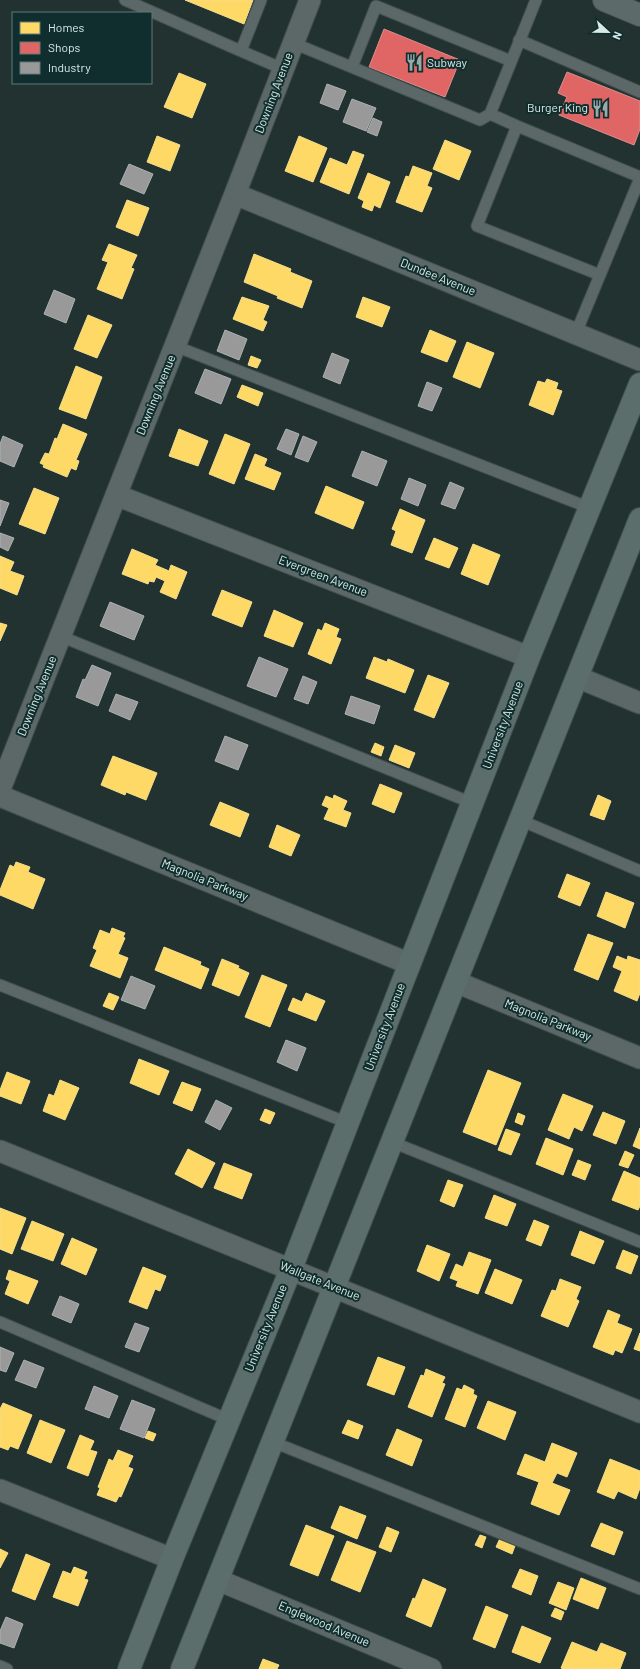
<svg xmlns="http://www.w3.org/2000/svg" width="640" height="1669" viewBox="0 0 640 1669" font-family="Barlow,sans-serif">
<rect width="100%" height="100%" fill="#213231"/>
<!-- homes -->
<path fill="#ffd966" stroke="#f3de8d" d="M185 0H253L244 24Z
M179 73 206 84 192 118 164 107Z
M157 136 180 145 170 171 147 162Z
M299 136 327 148 313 182 285 171Z
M445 140 471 151 459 180 433 169Z
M353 151 364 155 349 194 320 182 330 158 347 165Z
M413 166 432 173 427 186 432 188 422 212 396 202 406 176 409 177Z
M368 173 390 182 380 208 374 205 372 211 362 207 364 201 358 198Z
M127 200 149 208 138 236 116 227Z
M109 244 137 255 131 268 134 269 122 299 97 289 108 262 102 260Z
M254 254 291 269 290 272 312 281 302 308 277 298 278 296 244 282Z
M242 297 269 306 263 320 267 322 263 331 233 319Z
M363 297 390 307 382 327 356 317Z
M88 315 112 325 97 358 74 349Z
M430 330 456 341 447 362 421 352Z
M467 342 494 353 480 388 453 377Z
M251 356 261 360 257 368 248 365Z
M76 366 102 377 86 419 59 409Z
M547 379 558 383 556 389 562 391 553 415 529 405 538 381 545 383Z
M242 385 263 393 258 406 237 397Z
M63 424 87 434 76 460 79 461 76 470 71 468 67 477 43 467 44 465 40 463 45 453 49 454 55 438 57 439Z
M179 429 208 441 198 466 169 456Z
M225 434 250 444 234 484 209 474Z
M255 454 267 459 264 466 281 473 274 490 245 479Z
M326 486 364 502 353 529 315 513Z
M34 488 59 498 45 534 19 524Z
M400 509 425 520 412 553 391 545 396 531 392 529Z
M434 538 458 548 449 568 425 559Z
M473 544 500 555 488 585 461 574Z
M132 549 158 560 155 565 169 571 171 565 187 572 176 599 160 592 165 581 156 577 154 582 149 581 148 584 122 574Z
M0 556 14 562 10 571 24 576 17 595 0 588Z
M222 590 252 602 242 627 212 615Z
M274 610 303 623 293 647 264 636Z
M0 623 7 625 0 641Z
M325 623 339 629 336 637 341 639 331 664 308 654 318 629 322 631Z
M374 657 387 662 388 659 414 670 405 693 366 678Z
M428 675 449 683 434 718 414 710Z
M375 743 384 747 381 756 371 752Z
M395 745 415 753 409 768 389 760Z
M113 756 157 773 146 800 126 792 125 795 101 785Z
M380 784 402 793 394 813 372 804Z
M334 795 347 801 343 810 351 813 346 827 324 819 329 808 322 805 326 796 333 799Z
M598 795 611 801 604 820 590 815Z
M220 802 249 814 240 837 210 825Z
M277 825 300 835 291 856 269 847Z
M16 862 30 867 28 872 45 879 33 909 0 895V890L10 865 14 867Z
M567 874 590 883 580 906 558 897Z
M606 892 634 903 625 928 597 916Z
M112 928 125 933 123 937 125 938 118 954 128 958 120 978 90 966 97 950 93 948 100 930 110 934Z
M588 934 613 943 598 980 574 970Z
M164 947 201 962 200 965 209 969 201 989 155 970Z
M617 956 627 960 628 956 640 960V993L637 1001 614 991 622 971 613 967Z
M222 959 239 966 238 968 249 973 239 996 212 985Z
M262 975 287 985 270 1027 245 1017Z
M109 993 119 997 113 1010 103 1006Z
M306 993 325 1001 316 1021 288 1010 293 998 302 1002Z
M139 1059 169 1071 159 1095 130 1083Z
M488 1070 521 1083 496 1145 463 1132Z
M7 1072 30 1081 21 1104 0 1096V1090Z
M60 1080 79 1088 65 1120 43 1111 49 1094 54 1096Z
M182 1082 201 1089 192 1111 173 1103Z
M563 1094 593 1106 582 1131 574 1127 569 1139 548 1130Z
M265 1109 275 1113 270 1124 260 1120Z
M603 1112 625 1121 616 1144 593 1135Z
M518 1113 525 1116 522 1125 515 1122Z
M640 1128V1149L633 1146Z
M506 1129 520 1134 511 1155 498 1150Z
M546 1138 573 1149 563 1175 536 1164Z
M188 1149 215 1163 202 1188 175 1174Z
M625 1151 634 1155 628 1168 619 1165Z
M578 1160 591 1165 585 1180 572 1175Z
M224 1163 252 1174 242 1199 214 1188Z
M624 1171 640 1178V1206L638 1210 612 1200Z
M448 1180 463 1185 454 1207 440 1201Z
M494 1195 516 1204 507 1226 485 1218Z
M0 1208 26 1218 12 1254 0 1249Z
M534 1220 549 1226 541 1246 526 1240Z
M32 1221 64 1234 53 1261 21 1249Z
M580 1231 604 1241 594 1264 571 1255Z
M72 1238 97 1249 86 1275 61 1264Z
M427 1245 450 1254 439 1281 417 1271Z
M623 1250 638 1256 631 1274 616 1268Z
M469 1252 491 1260 478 1294 456 1286 458 1281 450 1278 456 1264 463 1267Z
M143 1267 166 1276 160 1291 155 1289 147 1309 129 1302Z
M495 1269 522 1280 512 1304 485 1293Z
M9 1270 38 1281 28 1304 5 1294 10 1281 6 1279Z
M560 1279 581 1287 576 1299 579 1301 568 1327 541 1316 552 1290 556 1291Z
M608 1310 620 1315 617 1323 632 1329 622 1353 615 1350 613 1355 593 1347Z
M640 1333V1351L634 1349Z
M378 1357 405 1367 394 1395 367 1385Z
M426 1369 445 1377 442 1383 445 1384 432 1417 408 1407 421 1375 424 1376Z
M464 1385 474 1390 473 1394 477 1396 465 1427 445 1419 457 1388 462 1390Z
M488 1401 516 1412 505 1440 477 1428Z
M3 1403 32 1415 18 1449 10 1446 8 1450 0 1447V1409Z
M40 1420 65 1430 51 1463 27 1453Z
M348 1420 363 1426 358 1439 342 1433Z
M397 1429 422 1440 412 1466 386 1455Z
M148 1431 156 1434 153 1441 145 1438Z
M80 1435 94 1441 90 1450 97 1452 88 1476 67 1468Z
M552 1443 577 1453 567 1477 557 1473 552 1483 570 1490 559 1515 531 1504 539 1482 517 1474 525 1454 545 1462Z
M118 1450 133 1456 128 1467 133 1469 121 1497 119 1496 116 1502 97 1495 100 1488 98 1487 109 1459 113 1461Z
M610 1459 640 1471V1488L636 1499 618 1491 614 1499 597 1492Z
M340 1506 366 1516 357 1539 331 1528Z
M601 1523 623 1532 614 1555 591 1546Z
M306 1525 334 1536 318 1576 290 1565Z
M387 1527 399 1532 391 1552 379 1547Z
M480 1535 486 1537 482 1548 475 1545Z
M501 1536 516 1543 512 1554 496 1547Z
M347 1541 376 1552 360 1592 331 1580Z
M0 1549 8 1553 0 1568Z
M26 1554 50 1564 35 1600 12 1591Z
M74 1567 87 1572 84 1579 88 1580 78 1606 53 1597 63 1571 71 1574Z
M520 1569 538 1576 531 1595 512 1587Z
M581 1578 606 1588 598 1609 573 1599Z
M423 1579 446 1589 431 1627 406 1616 413 1598 415 1599Z
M558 1582 574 1588 566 1610 549 1603Z
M486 1606 508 1615 495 1648 473 1639Z
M555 1608 564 1612 561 1620 551 1616Z
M522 1626 551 1638 540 1663 512 1652Z
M572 1642 597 1652 601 1643 626 1653 620 1669H563L561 1668Z
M263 1659 279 1665 277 1669H259Z"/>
<!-- shops -->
<path fill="#e06666" stroke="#de8d8d" d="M384 29 460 60 445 97 369 67Z
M567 72 640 101V129L634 145 559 115 567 97 558 93Z"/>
<!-- industry -->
<path fill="#999" stroke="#acb1b1" d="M327 84 346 91 338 110 320 103Z
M352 99 376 108 366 131 343 122Z
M373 118 382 122 377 136 367 132Z
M129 164 153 174 144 194 120 184Z
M54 290 75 299 66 323 44 314Z
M225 330 247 339 239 360 217 351Z
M332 353 349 360 340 384 323 377Z
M205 369 231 379 221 404 195 393Z
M427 382 442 388 432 411 418 406Z
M286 429 299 434 291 455 277 449Z
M3 436 23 445 14 467 0 461V444Z
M303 436 317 442 308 462 295 457Z
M362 451 387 461 377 486 352 476Z
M409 478 426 485 418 506 401 499Z
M450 482 464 488 455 509 441 504Z
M0 500 9 503 0 526Z
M0 533 14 538 8 551 0 547Z
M110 602 144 616 134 640 100 626Z
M259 657 288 669 276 697 247 686Z
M92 665 111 673 98 706 76 697 83 679 85 680Z
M303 676 317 682 308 704 294 699Z
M116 694 138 702 130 720 109 711Z
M351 696 380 706 374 724 345 714Z
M225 736 248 745 238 770 215 761Z
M131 976 155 986 145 1009 121 1000Z
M286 1040 306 1048 297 1071 277 1062Z
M216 1100 232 1108 220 1130 205 1122Z
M60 1296 79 1304 71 1323 52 1315Z
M135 1323 149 1328 139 1352 125 1347Z
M0 1347 14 1353 6 1372 0 1370Z
M24 1360 44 1368 36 1388 15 1380Z
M94 1386 118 1396 109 1418 85 1409Z
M132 1400 155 1409 144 1438 120 1429Z
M6 1617 23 1624 14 1648 0 1643V1631Z"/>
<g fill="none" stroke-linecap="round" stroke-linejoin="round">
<defs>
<path id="service" d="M125 0 241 51
M261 0 241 51 283 69
M519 40 640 92
M293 43 480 120 490 114 536 0
M352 67 376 6 511 61
M490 114 517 126
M600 275 477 226 517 126 640 177
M576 333 640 178
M175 346 590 508
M60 636 472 803
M520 820 640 871
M0 985 348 1123
M392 1142 640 1242
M0 1322 229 1420
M273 1442 640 1589
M0 1666 7 1669"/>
<path id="minor" d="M235 194 640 360
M116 495 529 657
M577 677 640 703
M0 789 235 194 310 0
M0 796 410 964
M456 982 640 1058
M0 1151 640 1412
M0 1490 172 1559
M218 1580 431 1669"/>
<path id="secondary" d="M604 0 640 15"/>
<path id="primary" d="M129 1669 172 1559 291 1269 529 657 640 384
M182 1669 640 519"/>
</defs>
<!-- service casing -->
<use href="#service" stroke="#404f4e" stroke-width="13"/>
<!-- minor casing -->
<use href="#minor" stroke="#404f4e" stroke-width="23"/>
<!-- secondary casing -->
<use href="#secondary" stroke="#404f4e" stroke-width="24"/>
<!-- primary casing -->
<use href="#primary" stroke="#404f4e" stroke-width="24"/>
<!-- service -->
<use href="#service" stroke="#5b6867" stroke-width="11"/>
<!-- minor -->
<use href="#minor" stroke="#5b6867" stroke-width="21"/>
<!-- secondary -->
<use href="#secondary" stroke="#5c6a69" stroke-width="22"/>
<!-- primary -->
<use href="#primary" stroke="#5c6e6c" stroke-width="22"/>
</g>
<!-- icons -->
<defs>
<symbol id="restaurant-bare" viewBox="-9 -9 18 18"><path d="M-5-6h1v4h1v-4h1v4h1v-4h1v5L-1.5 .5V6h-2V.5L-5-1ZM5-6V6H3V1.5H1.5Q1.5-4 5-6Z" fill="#98a9a8" stroke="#102e2d" stroke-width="2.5" paint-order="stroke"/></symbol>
</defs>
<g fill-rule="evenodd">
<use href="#restaurant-bare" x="402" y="50" width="25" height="25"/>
<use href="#restaurant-bare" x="588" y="96" width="25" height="25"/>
</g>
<g text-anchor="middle" stroke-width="4" stroke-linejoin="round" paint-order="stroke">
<!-- poi labels -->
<g font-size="12" fill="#d8e9e8" stroke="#102e2d" text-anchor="start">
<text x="427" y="67">Subway</text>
<text x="588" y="112" text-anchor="end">Burger King</text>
</g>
<!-- street labels -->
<g font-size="12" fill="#d8e9e8" stroke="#102e2d">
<text transform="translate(274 93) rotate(-69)" y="4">Downing Avenue</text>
<text transform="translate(438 277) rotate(22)" y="4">Dundee Avenue</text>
<text transform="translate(156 395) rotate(-68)" y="4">Downing Avenue</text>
<text transform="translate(323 576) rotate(21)" y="4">Evergreen Avenue</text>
<text transform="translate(37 696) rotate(-68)" y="4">Downing Avenue</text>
<text transform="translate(503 725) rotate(-69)" y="4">University Avenue</text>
<text transform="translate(205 880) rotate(22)" y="4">Magnolia Parkway</text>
<text transform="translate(548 1020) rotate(22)" y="4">Magnolia Parkway</text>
<text transform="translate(385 1027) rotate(-69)" y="4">University Avenue</text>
<text transform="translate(320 1281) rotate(22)" y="4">Wallgate Avenue</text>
<text transform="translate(266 1328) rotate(-68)" y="4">University Avenue</text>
<text transform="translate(324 1624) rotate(23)" y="4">Englewood Avenue</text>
</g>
</g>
<!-- legend -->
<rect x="12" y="12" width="140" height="72" fill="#102e2d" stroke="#607978"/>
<rect x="20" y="22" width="20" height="12" fill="#ffd966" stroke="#607978"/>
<text x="48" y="32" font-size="12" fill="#d8e9e8">Homes</text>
<rect x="20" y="42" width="20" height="12" fill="#e06666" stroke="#607978"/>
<text x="48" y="52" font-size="12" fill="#d8e9e8">Shops</text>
<rect x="20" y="62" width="20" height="12" fill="#999999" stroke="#607978"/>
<text x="48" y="72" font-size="12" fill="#d8e9e8">Industry</text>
<!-- north arrow -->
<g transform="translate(608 32) rotate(112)" stroke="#102e2d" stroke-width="3" paint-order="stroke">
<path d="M0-3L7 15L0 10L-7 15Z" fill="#d8e9e8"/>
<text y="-6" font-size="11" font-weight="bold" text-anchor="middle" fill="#d8e9e8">N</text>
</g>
</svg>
